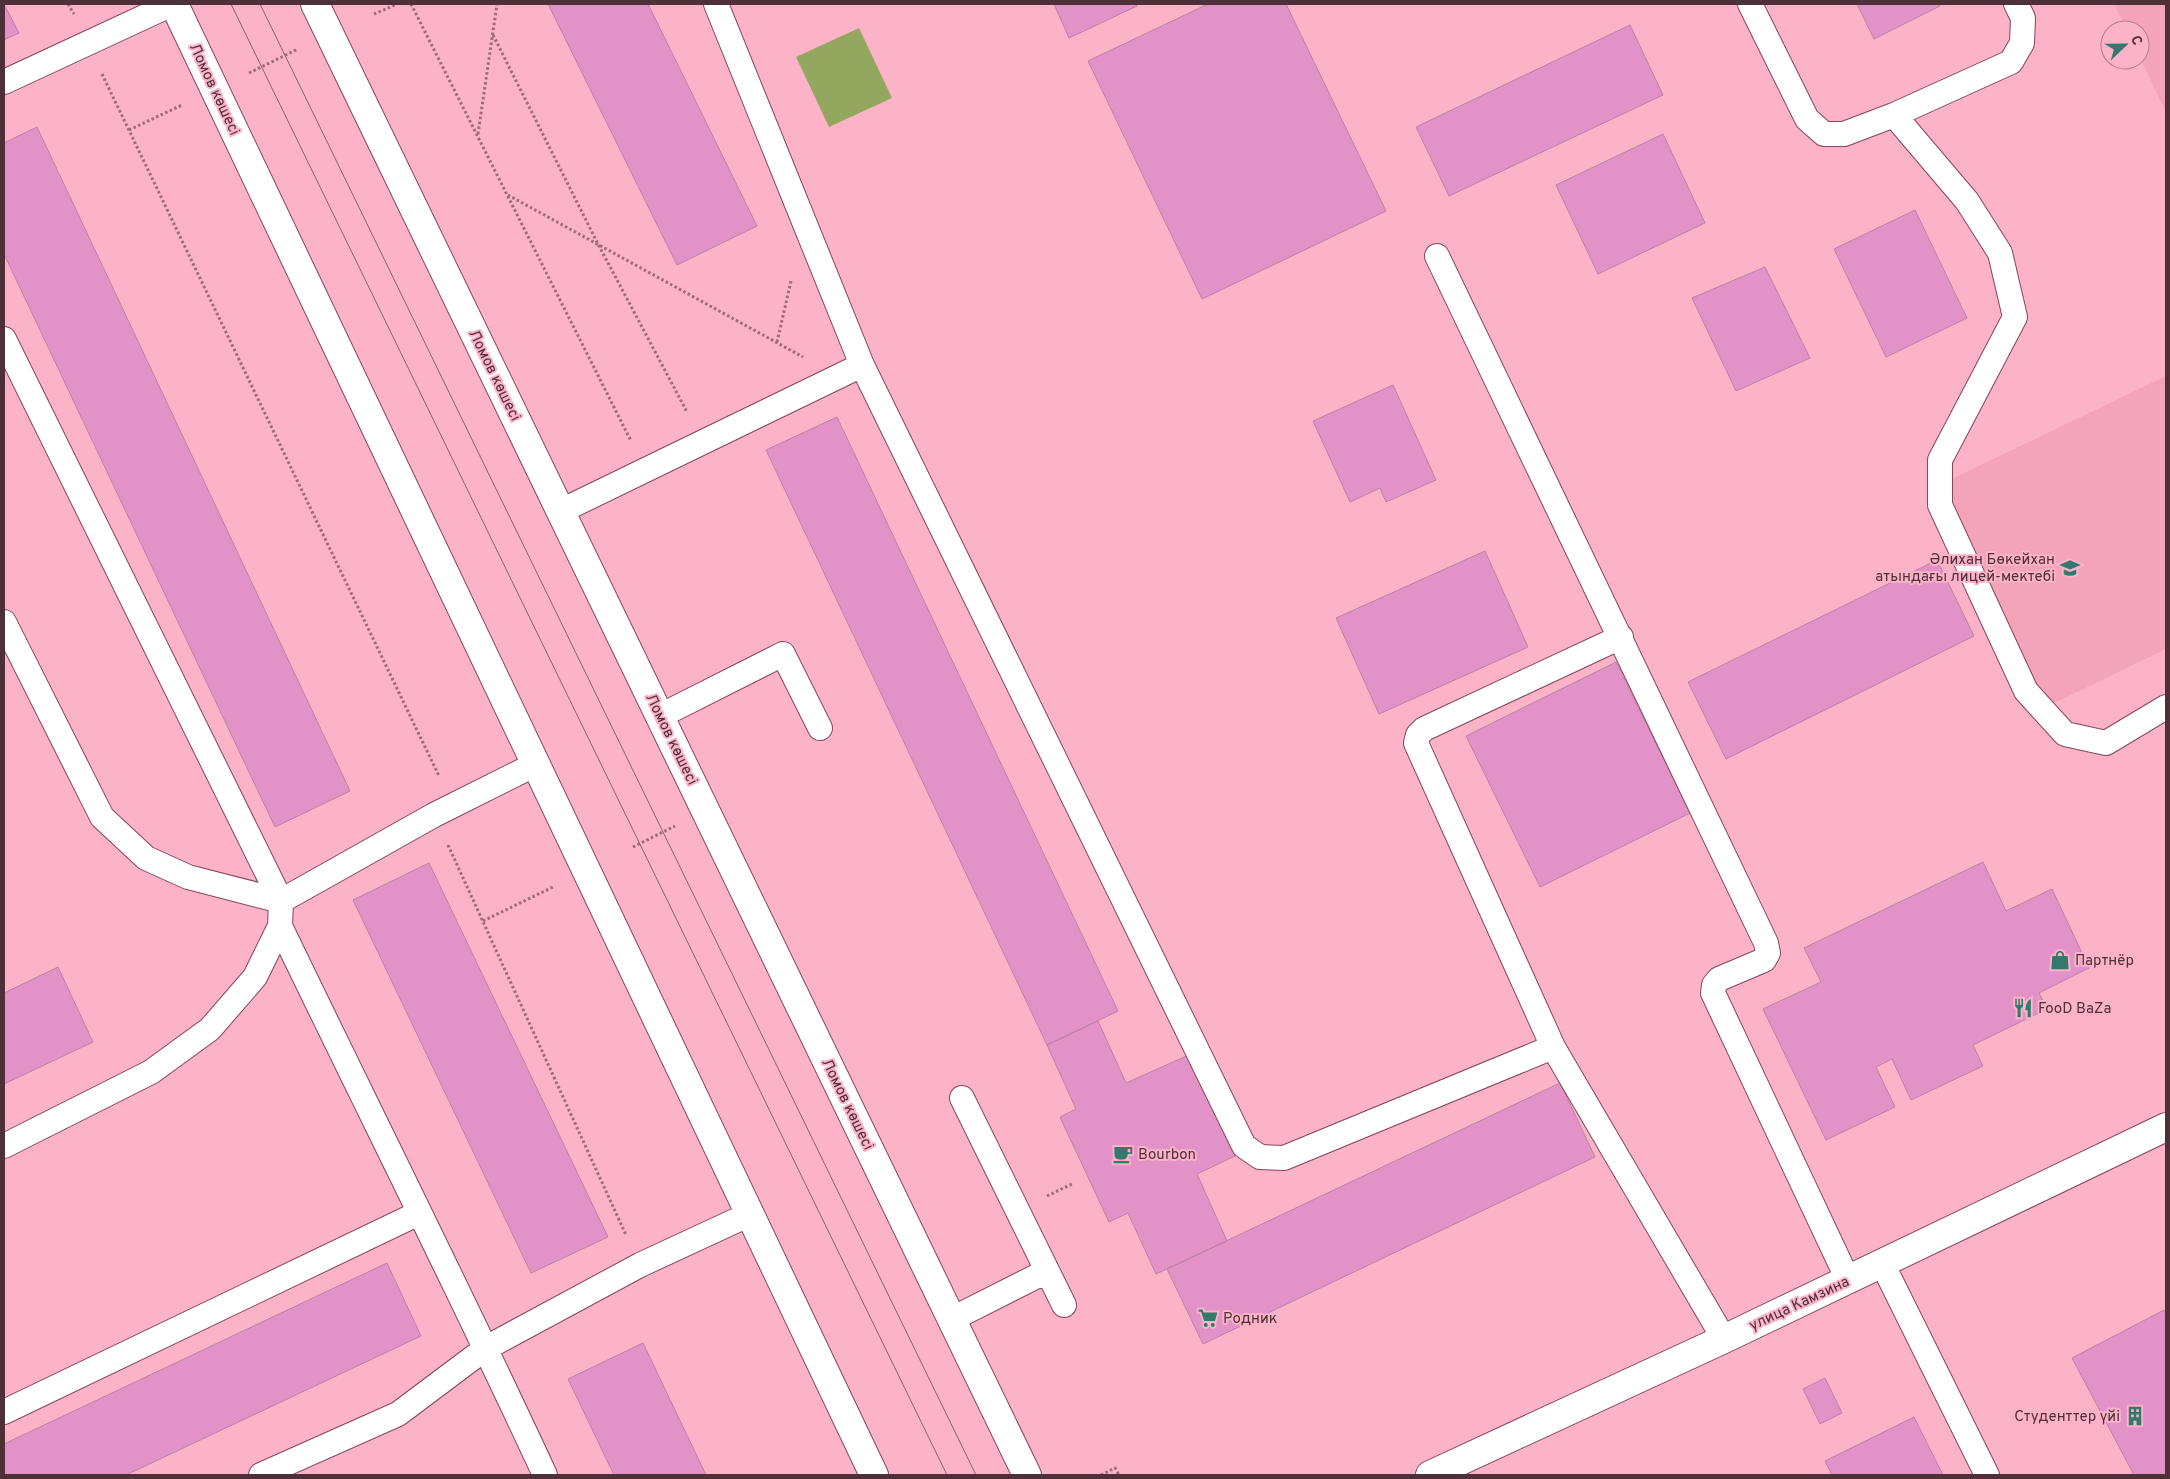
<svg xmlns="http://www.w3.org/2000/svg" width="2170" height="1479" viewBox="0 0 2170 1479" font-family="Overpass,sans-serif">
<rect width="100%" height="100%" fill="#fcb2c7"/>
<!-- built -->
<path fill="#f4a4ba" d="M2114 4H2166V112L2140 58V30H2127Z
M2166 376V649L2042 709 1935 487Z"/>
<!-- green -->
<path fill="#94a75e" d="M859 28 892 98 829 127 796 57Z"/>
<!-- building -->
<path fill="#e292c6" stroke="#bd81a7" d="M4 4 19 33 4 40Z
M548 4H648L757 226 677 265Z
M1054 4H1136L1137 6 1069 38Z
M1208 4H1286L1386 211 1202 299 1088 61Z
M1857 4H1939L1940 6 1874 39Z
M1630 25 1663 95 1449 196 1416 127Z
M37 127 350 791 275 827 4 254V143Z
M1663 134 1705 223 1598 274 1556 185Z
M1915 210 1967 318 1886 357 1834 249Z
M1765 267 1810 358 1736 391 1692 298Z
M1393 385 1436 480 1386 502 1380 488 1350 502 1313 421Z
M837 417 1118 1011 1047 1045 766 450Z
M1485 551 1528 647 1379 714 1336 618Z
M1937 560 1974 636 1726 759 1688 682Z
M1616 662 1690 813 1540 887 1466 736Z
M1983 862 2006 911 2052 889 2089 968 2039 993 2047 1009 1973 1045 1983 1066 1911 1100 1892 1059 1876 1067 1895 1107 1826 1140 1763 1009 1821 982 1804 948Z
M429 863 608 1237 531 1273 353 900Z
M58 967 93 1042 4 1084V993Z
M1098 1021 1126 1083 1191 1054 1237 1155 1197 1174 1227 1241 1156 1274 1128 1213 1109 1222 1060 1117 1076 1109 1047 1045Z
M1560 1083 1595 1157 1203 1344 1167 1269Z
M387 1263 421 1336 126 1475H4V1444Z
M2164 1310 2166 1314V1475H2134L2072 1358Z
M643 1343 706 1475H614L568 1379Z
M1825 1378 1842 1413 1820 1424 1803 1389Z
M1914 1417 1943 1475H1832L1825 1461Z"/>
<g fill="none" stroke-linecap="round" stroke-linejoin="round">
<defs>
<path id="lane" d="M716 4 862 365 1244 1146 1260 1157 1284 1158 1553 1047
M1750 4 1807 119 1824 134H1844L1894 115 2011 62 2022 43 2023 18 2016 4
M4 82 172 4
M1894 115 1967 201 2000 253 2015 317 1940 460V505L2026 691 2065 734 2106 743 2166 707
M1437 256 1766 943 1768 953 1764 960 1719 979 1714 985 1713 993 1848 1280
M4 339 281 901 280 926C368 1109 460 1291 545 1475
M561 511 862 365
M4 622 102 817 146 858 188 877 281 901 434 815 536 764
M1621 637 1424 729 1418 735 1416 743 1553 1047 1724 1339
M660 716 783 654 820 728
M962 1098 1064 1305
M4 1146 151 1072 210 1029 255 977 280 926
M1882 1263 1987 1475
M952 1319 1047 1271
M4 1412 419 1213
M261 1475 398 1414 486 1348 640 1265 750 1214"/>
<path id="secondary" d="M1430 1475 1724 1339 2166 1127"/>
<path id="primary" d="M174 4 874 1475
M315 4 1027 1475"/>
</defs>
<!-- lane casing -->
<use href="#lane" stroke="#85465a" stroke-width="26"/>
<!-- secondary casing -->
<use href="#secondary" stroke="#85465a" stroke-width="30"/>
<!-- primary casing -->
<use href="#primary" stroke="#85465a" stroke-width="30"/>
<!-- path -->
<path stroke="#9d6b79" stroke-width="3" stroke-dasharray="2.5 2.5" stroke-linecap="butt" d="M68 4 74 14
M411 4 631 441
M374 14 397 4
M493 35 598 244 687 412
M249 73 298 49
M102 74 439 776
M129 130 182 105
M478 134 497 4
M508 195 803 357
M777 342 791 281
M448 845 626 1235
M633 847 675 826
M483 921 555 886
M1047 1196 1072 1184
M1101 1475 1115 1468 1119 1475"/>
<!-- lane -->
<use href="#lane" stroke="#fff" stroke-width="24"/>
<!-- secondary -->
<use href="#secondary" stroke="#fff" stroke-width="28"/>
<!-- primary -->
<use href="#primary" stroke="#fff" stroke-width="28"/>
<!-- tram -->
<path stroke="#8d606c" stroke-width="1" d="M231 4 947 1475
M260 4 976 1475"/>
</g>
<!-- icons -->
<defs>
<symbol id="school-bare" viewBox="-9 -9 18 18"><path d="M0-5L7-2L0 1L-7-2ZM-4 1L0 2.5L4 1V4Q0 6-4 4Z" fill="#34796e" stroke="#fcb2c7" stroke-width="2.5" paint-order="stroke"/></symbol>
<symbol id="shop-bare" viewBox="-9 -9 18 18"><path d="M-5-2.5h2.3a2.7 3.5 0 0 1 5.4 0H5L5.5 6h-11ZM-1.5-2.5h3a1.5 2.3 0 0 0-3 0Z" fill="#34796e" stroke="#fcb2c7" stroke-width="2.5" paint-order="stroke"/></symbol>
<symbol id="restaurant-bare" viewBox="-9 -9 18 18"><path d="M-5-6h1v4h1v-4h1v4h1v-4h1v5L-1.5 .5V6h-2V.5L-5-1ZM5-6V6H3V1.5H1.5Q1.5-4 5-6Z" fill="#34796e" stroke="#fcb2c7" stroke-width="2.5" paint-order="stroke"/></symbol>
<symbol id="cafe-bare" viewBox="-9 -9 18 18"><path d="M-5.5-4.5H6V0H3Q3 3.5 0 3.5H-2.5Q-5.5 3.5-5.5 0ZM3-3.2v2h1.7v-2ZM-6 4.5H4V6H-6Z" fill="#34796e" stroke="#fcb2c7" stroke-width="2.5" paint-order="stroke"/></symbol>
<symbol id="supermarket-bare" viewBox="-9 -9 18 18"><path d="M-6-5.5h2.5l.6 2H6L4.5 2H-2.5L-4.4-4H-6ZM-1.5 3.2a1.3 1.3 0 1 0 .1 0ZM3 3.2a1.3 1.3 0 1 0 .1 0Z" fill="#34796e" stroke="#fcb2c7" stroke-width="2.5" paint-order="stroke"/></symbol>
<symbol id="building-bare" viewBox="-9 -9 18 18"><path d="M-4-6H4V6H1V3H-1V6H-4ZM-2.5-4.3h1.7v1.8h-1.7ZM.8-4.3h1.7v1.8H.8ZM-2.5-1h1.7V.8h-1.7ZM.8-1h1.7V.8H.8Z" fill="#34796e" stroke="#fcb2c7" stroke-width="2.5" paint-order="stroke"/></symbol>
</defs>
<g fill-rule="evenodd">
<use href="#school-bare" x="2056" y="554" width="28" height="28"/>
<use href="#shop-bare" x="2046" y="946" width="28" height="28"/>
<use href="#restaurant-bare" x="2009" y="994" width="28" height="28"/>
<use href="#cafe-bare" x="1109" y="1140" width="28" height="28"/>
<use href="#supermarket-bare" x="1194" y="1304" width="28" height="28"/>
<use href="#building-bare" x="2121" y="1402" width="28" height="28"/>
</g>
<g text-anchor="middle" stroke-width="4" stroke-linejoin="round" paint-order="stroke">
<!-- street labels -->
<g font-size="15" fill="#4d3038" stroke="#fcb2c7">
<text transform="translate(215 89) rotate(65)" y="5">Ломов көшесі</text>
<text transform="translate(495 375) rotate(64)" y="5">Ломов көшесі</text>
<text transform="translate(672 739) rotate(64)" y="5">Ломов көшесі</text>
<text transform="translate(848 1104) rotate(64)" y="5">Ломов көшесі</text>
<text transform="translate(1799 1303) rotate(-25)" y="5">улица Камзина</text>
</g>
<!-- poi labels -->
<g font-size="15" fill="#4d3038" stroke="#fcb2c7" text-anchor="start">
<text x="2055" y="564" text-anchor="end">Әлихан Бөкейхан<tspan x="2055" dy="17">атындағы лицей-мектебі</tspan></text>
<text x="2075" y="965">Партнёр</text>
<text x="2038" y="1013">FooD BaZa</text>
<text x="1138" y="1159">Bourbon</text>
<text x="1223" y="1323">Родник</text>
<text x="2120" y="1421" text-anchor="end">Студенттер үйі</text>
</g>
</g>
<!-- border -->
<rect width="2170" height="1479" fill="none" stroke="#4d3038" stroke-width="10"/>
<!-- north arrow -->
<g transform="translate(2125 45) rotate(68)"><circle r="24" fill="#fcb2c7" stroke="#b67e8e"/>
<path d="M0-4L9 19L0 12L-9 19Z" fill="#34796e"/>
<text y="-8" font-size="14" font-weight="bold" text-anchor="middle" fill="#4d3038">С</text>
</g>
</svg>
